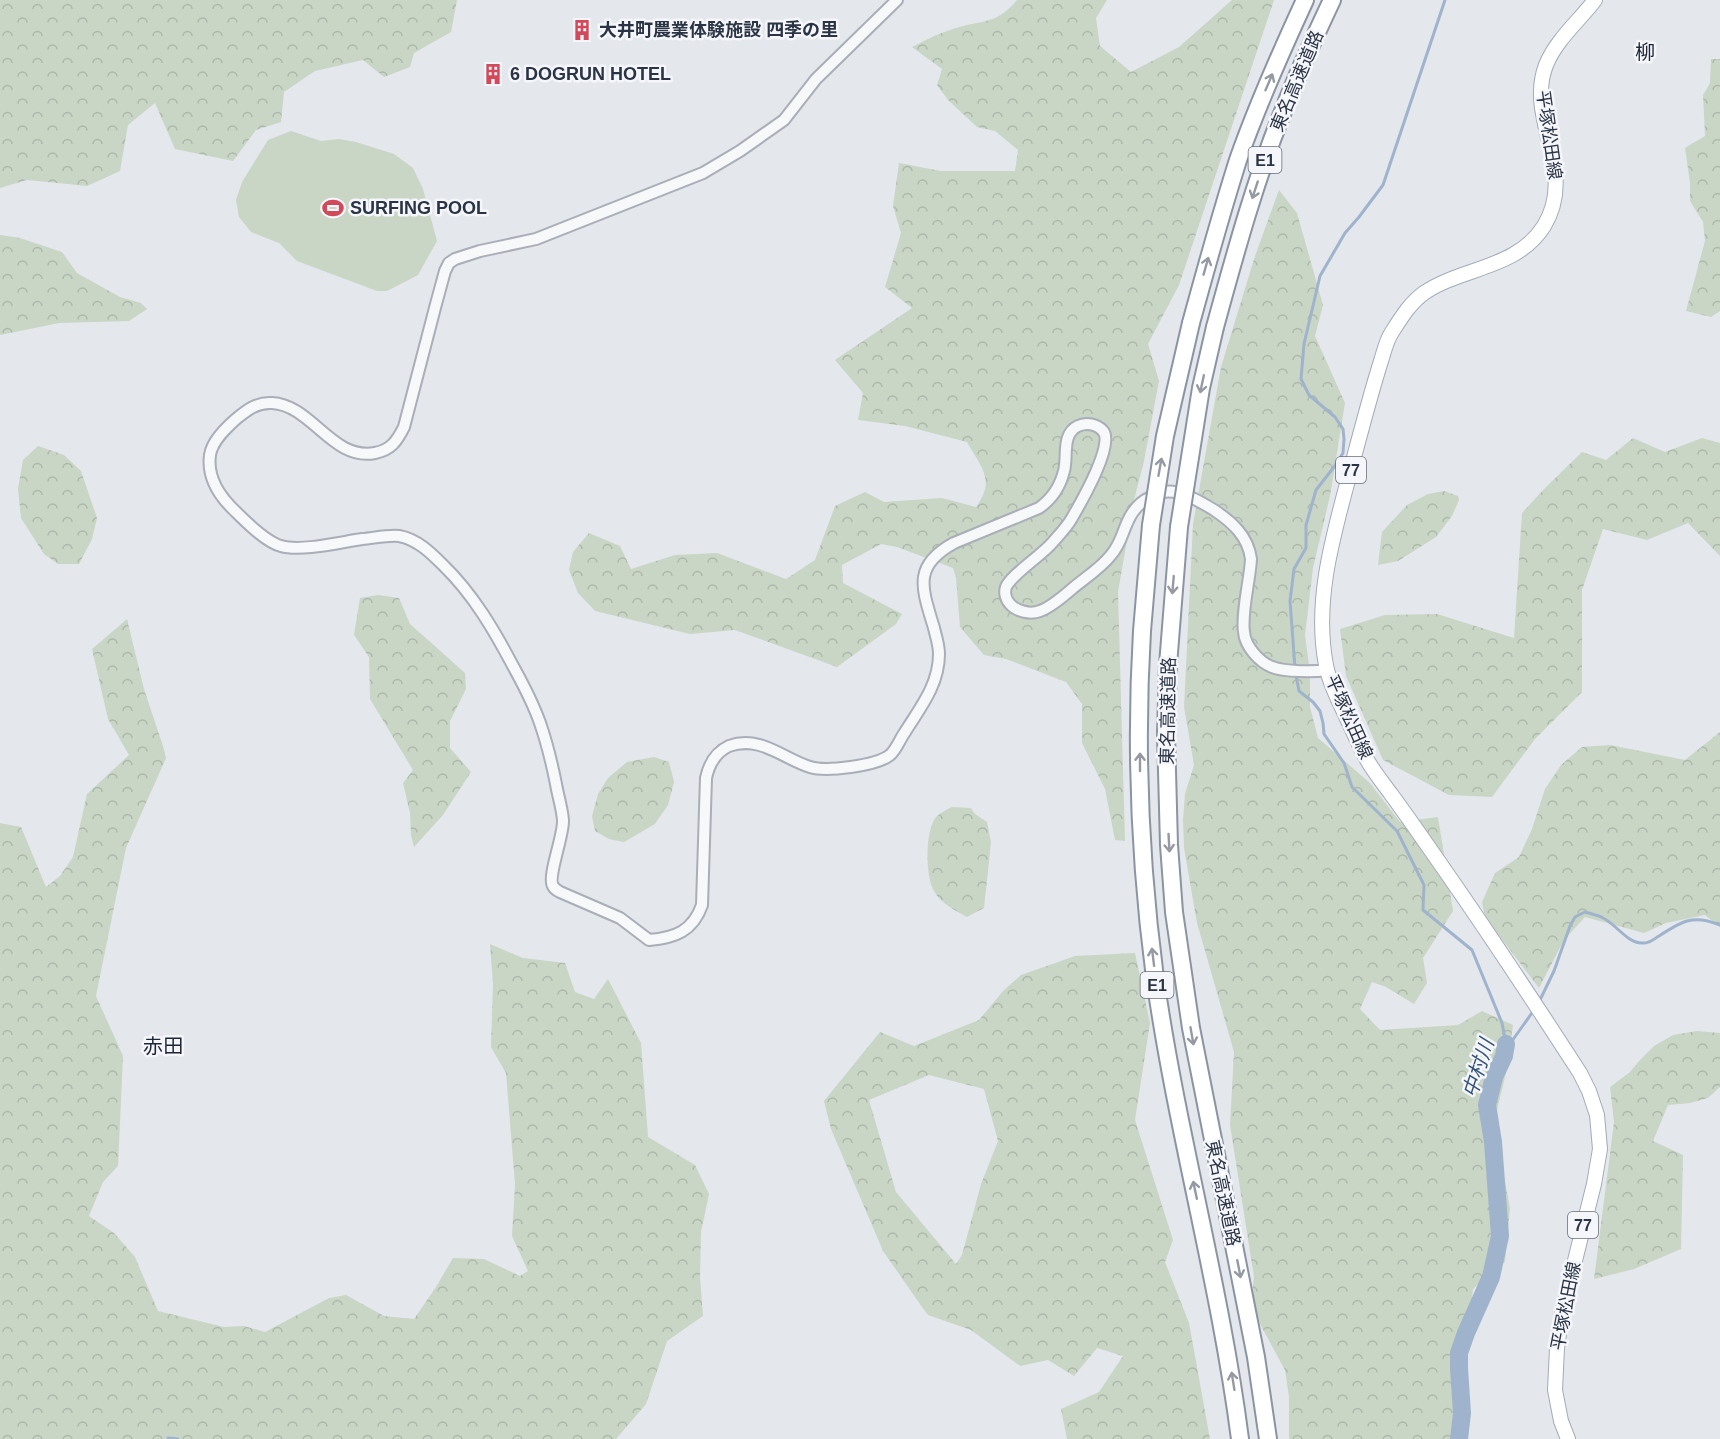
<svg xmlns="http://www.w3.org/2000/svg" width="1720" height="1439" viewBox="0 0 1720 1439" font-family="Arial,'Noto Sans JP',sans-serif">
<defs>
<pattern id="forest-crowns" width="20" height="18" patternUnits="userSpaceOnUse" patternTransform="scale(1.5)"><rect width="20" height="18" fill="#c9d6c5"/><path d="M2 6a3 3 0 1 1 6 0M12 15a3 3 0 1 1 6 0" fill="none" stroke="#adb8ab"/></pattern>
</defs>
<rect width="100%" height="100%" fill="#e4e7ec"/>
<!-- green -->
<path fill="#c9d6c5" d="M291 131 321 141 339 139 356 142 394 154 413 168 423 189 437 241 418 275 387 291H377L297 261 279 243 251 232 239 217 236 200 242 182 268 140Z"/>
<!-- forest -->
<path fill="url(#forest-crowns)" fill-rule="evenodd" d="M0 0H457L451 32 414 53 410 67 384 77 363 60 315 71 284 92 281 122 256 130 233 161 175 149 155 103 128 125 120 171 87 186 27 180 0 188Z
M1017 0H1107L1096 18 1100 46 1131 72 1179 47 1232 0H1274L1179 285 1148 344 1159 381 1144 461 1134 500 1118 592 1125 841 1115 840 1105 789 1082 743V704L1066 682 1006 659 984 655 960 627 956 578 953 568 897 547 881 544 842 565 843 583 902 614 896 624 837 667 735 630 690 634 595 611 578 593 569 570 573 552 589 533 620 546 631 569 675 555 717 553 786 579 815 560 835 506 865 492 884 502 942 498 976 507C996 480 981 467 967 442L905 426 858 420 863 393 835 360 912 308 885 287 901 233 893 206 899 163 941 171H1015L1018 150 995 131 977 127 948 100 937 85 942 69 912 47C924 41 937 34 950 30 979 19 995 27 1017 0Z
M1711 59H1720V311L1711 317 1686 311 1705 241 1703 222 1690 201V183L1685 148 1705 136 1703 95 1710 83Z
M1279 190 1297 213 1323 305 1315 336 1345 403 1330 496 1313 568 1305 635 1310 673V707L1318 738 1370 783 1400 822 1438 817 1453 911 1423 958 1427 983 1414 1004 1386 987 1372 982 1360 1009 1380 1030 1458 1025 1482 1011 1513 1025 1506 1073 1497 1110 1503 1171 1510 1208 1505 1262 1473 1289 1457 1439H1289V1397L1285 1370 1260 1324 1252 1293 1254 1277 1230 1125 1234 1052 1197 923 1184 848 1183 820 1185 794 1194 765 1184 707 1193 524 1221 367 1255 256Z
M0 235 20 238 62 252 77 273 120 297 141 303 147 309 129 321 59 323 0 335Z
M1633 438 1665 452 1702 438 1720 443V556L1688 523 1647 540 1603 529 1582 590V692L1535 739 1492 797 1449 795 1383 760 1346 676 1340 629 1385 615 1437 614 1514 638 1522 513 1544 489 1582 452 1606 460Z
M38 446 64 455 81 471 97 518 92 539 79 564H58L44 554 21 518 18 489 23 460Z
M1444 491 1458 496 1459 500 1452 516 1436 537 1398 561 1378 565 1382 532 1407 505 1428 494Z
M378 595 399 598 410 624 465 673 466 689 450 721V748L471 772 443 815 414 847 411 835 410 813 403 783 413 770 370 699 369 657 354 635 360 598Z
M127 619 144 689 163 746 166 758 126 848 96 996 123 1056 118 1166 103 1182 89 1216 114 1233 135 1257 158 1311 224 1327 244 1326 265 1332 329 1298 346 1295 384 1316 414 1319 436 1287 453 1258 484 1259 520 1276 528 1271 512 1236 515 1184 506 1073 491 1047 493 984 490 944 523 958 565 963 575 992 594 999 608 979 641 1043 648 1137 695 1165 709 1194 701 1232 700 1277 703 1316 667 1341 646 1404 616 1439H0V823L21 827 46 887 60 876 73 857 87 794 129 755 108 719 92 649Z
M1720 732V927L1705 915 1666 923 1644 933 1585 917 1564 940 1539 988 1485 917 1482 902 1495 873 1519 857 1532 829 1545 789 1561 765 1582 747 1610 745 1685 760Z
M654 757 669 762 674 782 668 805 655 824 624 842 609 839 595 831 592 816 598 794 608 778 627 762Z
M952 807 971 808 975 814 987 822 991 842 984 908 967 917C955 910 941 904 934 891 925 876 925 830 936 817 940 813 948 809 952 807Z
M1135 953 1150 1023 1135 1120 1173 1240 1165 1262 1189 1323 1210 1439H1067L1061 1409 1099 1392 1123 1356 1097 1348 1074 1376 1048 1360 1020 1366 971 1330 928 1315 922 1307 883 1251 831 1129 824 1101 880 1032 914 1046 979 1020 1004 990 1021 975 1075 956ZM929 1075 984 1089 998 1141 981 1184 962 1255 956 1264 896 1192 869 1100Z
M1697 1031 1720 1033V1087L1708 1098 1690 1103 1668 1105 1653 1141 1683 1155 1681 1249 1634 1269 1594 1279 1614 1122 1610 1087 1630 1072 1639 1061 1654 1046 1673 1035Z"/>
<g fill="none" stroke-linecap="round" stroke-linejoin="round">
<!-- stream -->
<path stroke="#9fb4cc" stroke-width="3" d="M1295 668 1290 601 1294 569 1306 548V525L1316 490 1334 467 1343 453 1344 439 1343 429 1335 417 1309 395 1301 379 1304 344 1320 276 1345 233 1359 217 1383 185 1445 0
M1296 675 1299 691 1313 702 1320 711 1323 723 1324 734 1344 763 1352 787 1397 831 1424 885 1423 910 1472 950 1502 1023 1506 1044 1512 1041 1534 1010
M1539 1002 1554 971 1570 926 1575 917 1585 912C1591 914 1598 915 1603 918 1616 924 1627 943 1642 943 1649 944 1654 939 1659 936 1682 921 1693 914 1720 925
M168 1438 178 1439"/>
<!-- river -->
<path stroke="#9fb4cc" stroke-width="18" d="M1459 1439 1462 1413 1459 1368V1353L1466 1333 1491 1277 1500 1236 1493 1142 1487 1105 1494 1077 1504 1056 1506 1044"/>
<defs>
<path id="minor" d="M897 0 816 79 784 120 740 151 703 173 536 239 480 251 455 259 449 263 445 271 436 304 404 427C397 441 391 450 375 453 332 461 312 405 272 403 257 402 247 410 236 419 226 428 212 441 210 455 207 477 219 496 235 511 246 522 266 542 281 546 301 552 341 542 362 539 374 538 387 535 399 536 417 539 431 553 443 565 473 594 494 630 513 666 523 684 533 703 540 723 547 743 552 764 556 784 558 796 562 808 563 820 564 835 547 877 553 886 554 888 558 891 560 892L620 918 649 940C675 938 693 931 702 905L706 778C709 764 716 752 729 746 760 735 782 758 810 767 826 772 876 766 890 755 896 750 900 739 905 732 920 708 939 685 939 654 939 645 936 637 934 628 922 588 912 566 954 543L1039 508C1052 499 1060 487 1064 471 1068 457 1061 434 1078 426 1086 422 1097 424 1103 431 1115 444 1080 504 1072 518 1067 527 1059 535 1052 543 1042 555 1011 575 1006 587 1004 593 1006 600 1010 604 1016 611 1030 615 1040 611 1049 608 1065 595 1073 588 1085 578 1101 568 1111 555 1120 545 1122 534 1127 523 1132 511 1139 502 1151 497 1155 496 1159 493 1163 492 1180 489 1201 502 1214 510 1232 522 1248 536 1251 559 1250 580 1241 613 1244 632 1245 646 1259 662 1272 667 1285 672 1314 672 1327 670"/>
<path id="major" d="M1568 1439 1561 1421 1555 1390 1557 1348 1562 1313 1594 1184 1600 1149 1597 1115 1589 1091 1580 1073C1536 1005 1492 938 1446 872 1428 846 1410 820 1391 794 1383 783 1373 771 1366 758 1358 743 1351 727 1344 712 1337 697 1329 682 1326 665 1313 598 1335 530 1352 465 1361 431 1370 396 1381 361 1384 352 1386 341 1392 332 1401 318 1410 303 1424 293 1462 267 1517 269 1544 226 1578 170 1525 119 1546 65 1556 40 1579 21 1595 0"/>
<path id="highway" d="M1191 323C1206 268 1221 214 1238 160 1257 106 1281 52 1305 0
M1215 327C1235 254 1255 180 1284 109 1298 72 1315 36 1332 0
M1151 525C1148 560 1145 596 1142 631 1135 747 1140 864 1155 978 1177 1133 1220 1284 1240 1439
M1179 527 1168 665 1166 734 1169 845 1174 912 1191 1028 1256 1357 1268 1439"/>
</defs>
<!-- minor casing -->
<use href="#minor" stroke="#a9aeb7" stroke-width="14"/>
<!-- major casing -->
<use href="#major" stroke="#a3abb8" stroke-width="16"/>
<!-- highway casing -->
<use href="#highway" stroke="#8b94a3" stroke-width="20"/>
<!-- minor -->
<use href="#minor" stroke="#f7f8fa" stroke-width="10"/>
<!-- major -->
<use href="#major" stroke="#fff" stroke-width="14"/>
<!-- highway -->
<use href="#highway" stroke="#fff" stroke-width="16"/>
<defs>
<path id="highway-bridge" d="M1151 525 1165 436 1191 323
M1179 527 1201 388 1215 327"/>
</defs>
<!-- highway-bridge casing -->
<use href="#highway-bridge" stroke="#8b94a3" stroke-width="20" stroke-linecap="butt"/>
<!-- highway-bridge -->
<use href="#highway-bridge" stroke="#fff" stroke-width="16"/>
</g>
<!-- one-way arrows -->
<defs><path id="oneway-shaft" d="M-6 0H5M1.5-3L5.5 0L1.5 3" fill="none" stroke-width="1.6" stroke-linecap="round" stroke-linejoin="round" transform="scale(1.5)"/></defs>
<g stroke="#959aa2">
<use href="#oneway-shaft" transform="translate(1269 82) rotate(-67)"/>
<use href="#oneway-shaft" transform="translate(1255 190) rotate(108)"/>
<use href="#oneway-shaft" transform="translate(1206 266) rotate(-74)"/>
<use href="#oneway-shaft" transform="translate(1202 384) rotate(102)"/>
<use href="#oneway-shaft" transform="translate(1160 467) rotate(-80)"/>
<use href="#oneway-shaft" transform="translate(1173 585) rotate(95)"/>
<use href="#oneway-shaft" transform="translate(1140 762) rotate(-90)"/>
<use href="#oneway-shaft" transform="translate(1169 843) rotate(87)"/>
<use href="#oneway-shaft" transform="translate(1153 957) rotate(-97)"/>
<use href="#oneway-shaft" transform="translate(1192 1036) rotate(80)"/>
<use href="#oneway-shaft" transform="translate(1195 1190) rotate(-102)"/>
<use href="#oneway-shaft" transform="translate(1239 1269) rotate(79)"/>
<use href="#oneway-shaft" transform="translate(1233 1381) rotate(-99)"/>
</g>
<!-- icons -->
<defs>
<symbol id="building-bare" viewBox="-9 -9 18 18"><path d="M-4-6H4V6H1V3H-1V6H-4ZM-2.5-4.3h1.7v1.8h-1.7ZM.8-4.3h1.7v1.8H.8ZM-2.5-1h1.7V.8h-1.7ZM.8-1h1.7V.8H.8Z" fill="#d1495b" stroke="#f4f6f9" stroke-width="2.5" paint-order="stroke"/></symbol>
<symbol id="stadium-bare" viewBox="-9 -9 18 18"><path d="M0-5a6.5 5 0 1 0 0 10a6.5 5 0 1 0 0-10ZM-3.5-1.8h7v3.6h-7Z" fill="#d1495b" stroke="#f4f6f9" stroke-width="2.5" paint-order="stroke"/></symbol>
</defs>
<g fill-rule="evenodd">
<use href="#building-bare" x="567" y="15" width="30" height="30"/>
<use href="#building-bare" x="478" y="59" width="30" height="30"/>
<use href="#stadium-bare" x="318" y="193" width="30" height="30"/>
</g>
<g text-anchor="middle" stroke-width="5" stroke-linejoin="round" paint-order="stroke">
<!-- shield labels -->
<g fill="#f4f6f9" stroke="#676e7b" stroke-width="1.5">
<rect x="1248.5" y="147" width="33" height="26" rx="4.5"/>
<rect x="1336" y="457" width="30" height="26" rx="4.5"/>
<rect x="1140.5" y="972" width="33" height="26" rx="4.5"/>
<rect x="1568" y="1212" width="30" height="26" rx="4.5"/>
</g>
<g font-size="16" font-weight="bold" fill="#2b3445">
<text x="1265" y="166">E1</text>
<text x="1351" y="476">77</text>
<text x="1157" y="991">E1</text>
<text x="1583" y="1231">77</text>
</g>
<!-- poi labels -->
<g font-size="18" font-weight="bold" fill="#2b3445" stroke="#f4f6f9" text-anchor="start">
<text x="599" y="36">大井町農業体験施設 四季の里</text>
<text x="510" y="80">6 DOGRUN HOTEL</text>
<text x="350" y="214">SURFING POOL</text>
</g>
<!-- street labels -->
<g font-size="18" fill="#2b3445" stroke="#f4f6f9">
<text transform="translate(1297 81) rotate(-67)" y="6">東名高速道路</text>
<text transform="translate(1549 135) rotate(82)" y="6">平塚松田線</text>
<text transform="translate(1168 711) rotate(-89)" y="6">東名高速道路</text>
<text transform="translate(1349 717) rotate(66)" y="6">平塚松田線</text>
<text transform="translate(1223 1193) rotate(78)" y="6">東名高速道路</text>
<text transform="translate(1566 1306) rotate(-79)" y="6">平塚松田線</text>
</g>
<!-- neighbourhood labels -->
<g font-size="20" fill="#1d2536" stroke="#f4f6f9">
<text x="1645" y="59">柳</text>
<text x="163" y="1053">赤田</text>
</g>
<!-- water labels -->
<g font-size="20" font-style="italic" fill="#34527a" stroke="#f4f6f9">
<text transform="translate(1478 1068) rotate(-72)" y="7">中村川</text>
</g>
</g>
</svg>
